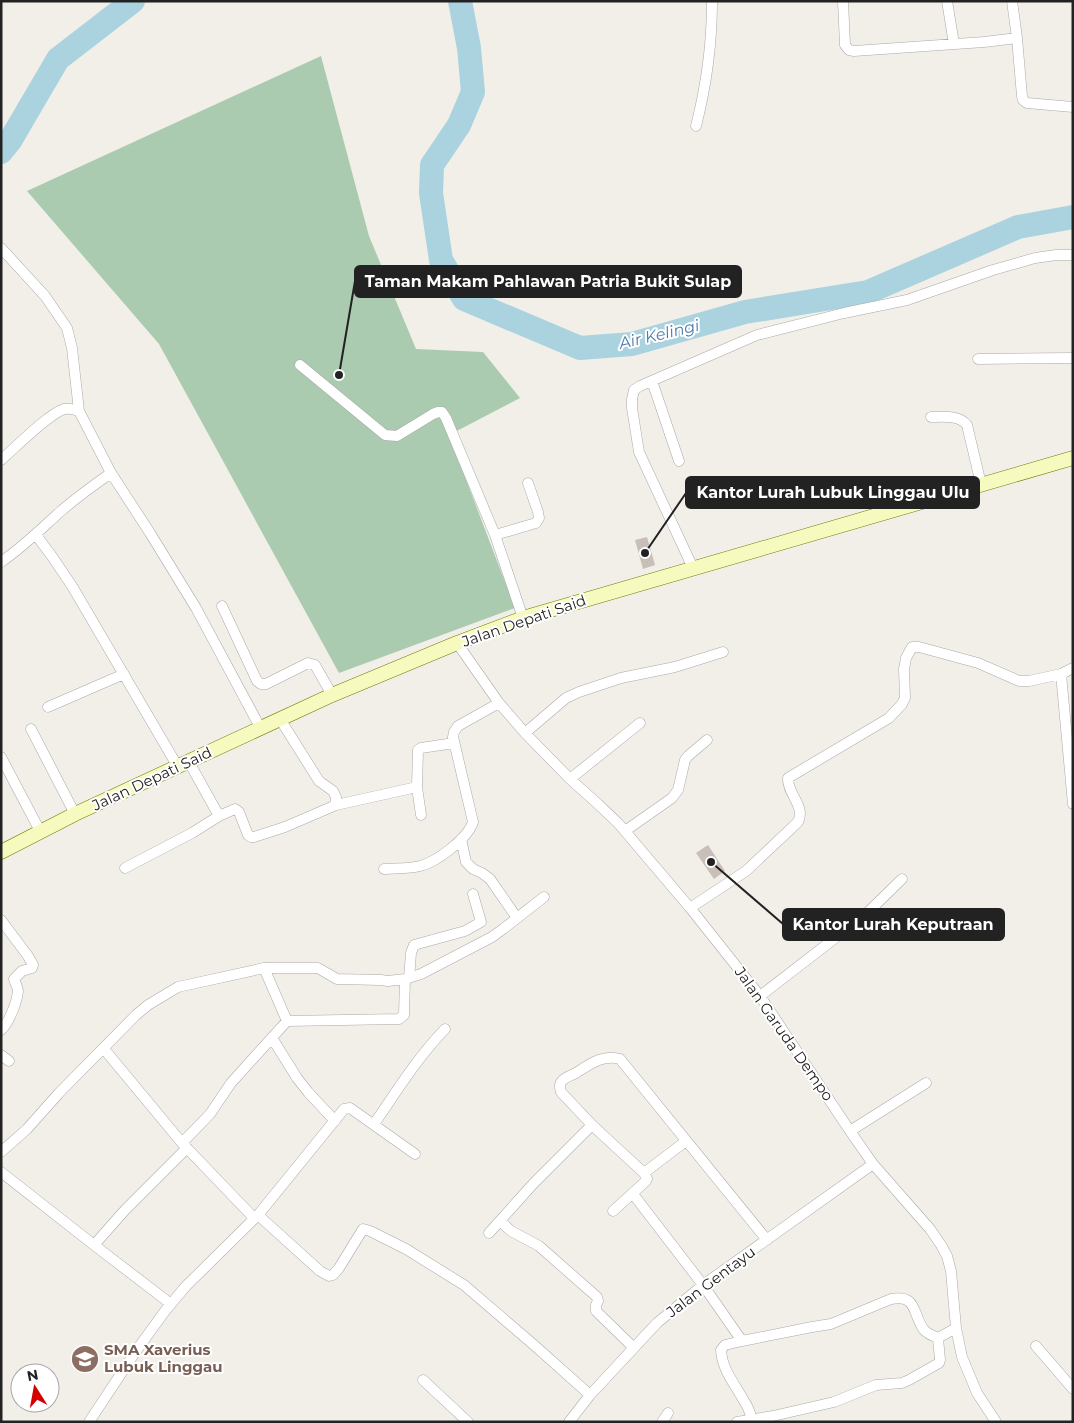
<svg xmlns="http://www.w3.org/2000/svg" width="1074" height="1423" viewBox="0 0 1074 1423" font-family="Montserrat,sans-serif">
<rect width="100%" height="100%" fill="#f2efe9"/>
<!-- cemetery -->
<path fill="#aacbaf" d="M321 56 369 236 416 349 483 352 520 398 449 435 515 608 339 673 159 344 27 191Z"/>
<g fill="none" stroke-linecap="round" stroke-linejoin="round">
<!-- river -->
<path stroke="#aad3df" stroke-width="24" d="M460 1 469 48 473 92 459 125 432 165 431 193 441 260 464 299 580 348 632 344 745 312 868 292 1018 227 1073 217
M1 152 10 141 58 59 133 1"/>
</g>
<!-- building -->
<path fill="#c7bfb8" d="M647 537 655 565 643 569 635 540Z
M708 845 725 871 714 879 696 853Z"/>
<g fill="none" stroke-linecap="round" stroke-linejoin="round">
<defs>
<path id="minor" d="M843 1 845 45 849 50 854 51 984 42 1017 38
M947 1 954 44
M1012 1 1017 38 1022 96 1023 100 1027 103 1073 107
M696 126C707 83 712 46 712 1
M1 248 45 296 67 328 72 348 79 411 111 473 150 533 196 608 261 729
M978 359 1073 358
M300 365 385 435 397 436 433 414 438 412H442L446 418 495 535 523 618
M652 381 679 461
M931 417C944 417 959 415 967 425L981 484
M1 460C16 447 47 415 64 409 70 408 74 409 79 411
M36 535 51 555 72 586 178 767
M495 535 536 523 539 518 538 512 528 483
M1 562C23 547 41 529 61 511 77 497 94 485 111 473
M693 568 639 452 632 408V399L634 390 640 386 757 335 844 313 907 300 993 270 1035 258 1056 255H1073
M222 606 257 681 261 684H266L308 663 315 665 332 695
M457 643 499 703 525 733 570 779 598 804 618 823 691 909 760 996 850 1131 873 1164 930 1229 941 1245 947 1256 951 1271 956 1328 962 1357 977 1393 996 1422
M1061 674 1073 804
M48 707 124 674
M280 719 319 781 333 791 336 797V805
M31 729 75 814
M525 733 566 698 579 692 621 678 675 667 723 652
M1 757 40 831
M189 762 219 816
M570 779 640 723
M417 787 418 750 421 748 454 743
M625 831 672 798 678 790 685 760 688 756 707 740
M461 839 466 862 473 869 482 873 490 879 517 918
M125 868 192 833 219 816 235 809 239 812 248 835 251 837H254L285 827 336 805 417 787 421 815
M384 869C395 868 409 869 420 866 437 862 468 838 473 822L453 737 454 732 458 726 499 703
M690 908 746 871 798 822C806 806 787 794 788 778L889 718 902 704 905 698 904 669 906 658 912 647H919L978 663 1019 681H1029L1061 674 1073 668
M1 920 28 956 33 965 32 968 22 971 14 979C15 983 18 987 18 991 17 1002 9 1023 1 1030
M264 968 287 1021
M409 978 411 953 414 945 465 931 481 922 473 894
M760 996 865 915 902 879
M272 1038 297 1078 308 1092 335 1121
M104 1049 182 1143 254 1218
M1 1055 9 1061
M374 1124C397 1091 417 1058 445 1029
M850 1131 926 1083
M182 1143 210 1114 231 1083 287 1021 399 1019 404 1015 405 979
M1 1152 27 1129 59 1093 136 1015 148 1005 178 987 264 968H318L337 979 381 980 388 981 405 979 421 974 492 937 503 929 544 897
M1 1172 94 1245
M644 1173 592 1125 561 1092C560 1089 559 1084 562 1081 565 1077 572 1075 576 1073 590 1064 603 1054 620 1059L767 1240
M633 1194 703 1285 742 1341 812 1327 831 1324 891 1299C918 1294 912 1314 924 1330 928 1334 933 1336 938 1338
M613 1211 646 1181 647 1179 644 1173 686 1141
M258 1215 320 1271 329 1276 333 1275 339 1268 363 1229 370 1231 406 1249 464 1285 534 1345 590 1395
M500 1221 511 1231 539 1246 597 1297 598 1301 596 1305V1311L634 1348
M489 1233 533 1184 592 1125
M171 1304 94 1245 125 1210 187 1148
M742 1341 725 1345 721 1350C722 1370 735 1384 744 1401 748 1406 750 1413 752 1419
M1036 1346 1073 1389
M423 1380 468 1422
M89 1422 136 1351 165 1311 186 1286 258 1215 344 1109 350 1108 415 1154
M569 1422 590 1395 657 1323 703 1285 873 1164
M662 1422 668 1413
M737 1422 773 1416 834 1402 876 1385 902 1383 909 1380 939 1363 940 1360 938 1338 956 1328"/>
<path id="secondary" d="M1 852 75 814 332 695 457 643 523 618 1073 458"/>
</defs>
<!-- minor casing -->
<use href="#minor" stroke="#a9a9a9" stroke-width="11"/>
<!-- secondary casing -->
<use href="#secondary" stroke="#707d05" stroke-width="15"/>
<!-- minor -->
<use href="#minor" stroke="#fff" stroke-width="10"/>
<!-- secondary -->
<use href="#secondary" stroke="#f7fabf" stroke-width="14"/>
</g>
<!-- icons -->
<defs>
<symbol id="school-disc" viewBox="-11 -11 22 22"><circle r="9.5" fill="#8d6e63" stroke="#fff"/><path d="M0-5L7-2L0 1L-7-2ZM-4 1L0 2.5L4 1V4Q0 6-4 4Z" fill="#fff"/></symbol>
</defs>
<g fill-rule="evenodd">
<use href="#school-disc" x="69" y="1343" width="32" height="32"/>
</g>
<g text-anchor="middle" stroke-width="4" stroke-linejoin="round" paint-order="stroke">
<!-- street labels -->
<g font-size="15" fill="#222" stroke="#fff">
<text transform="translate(524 621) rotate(-19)" y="5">Jalan Depati Said</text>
<text transform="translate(152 779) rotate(-25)" y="5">Jalan Depati Said</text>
<text transform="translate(784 1034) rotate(55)" y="5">Jalan Garuda Dempo</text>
<text transform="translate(711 1282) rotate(-37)" y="5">Jalan Gentayu</text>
</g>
<!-- education labels -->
<g font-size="15" font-weight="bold" fill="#785e54" stroke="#fff" text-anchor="start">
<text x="104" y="1355">SMA Xaverius<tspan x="104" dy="17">Lubuk Linggau</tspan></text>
</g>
<!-- water labels -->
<g font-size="16" font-style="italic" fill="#4a7aab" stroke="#fff">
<text transform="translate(659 334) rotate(-13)" y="6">Air Kelingi</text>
</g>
</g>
<!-- callouts -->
<path fill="none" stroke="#222" stroke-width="2" d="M339 375L355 281M645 553L686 493M711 862L783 924"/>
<g fill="#222" stroke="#fff" stroke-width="2">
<circle cx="339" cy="375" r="5"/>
<circle cx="645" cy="553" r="5"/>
<circle cx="711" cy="862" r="5"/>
</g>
<g fill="#222" stroke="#222" stroke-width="2">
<rect x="355" y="266" width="386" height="31" rx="5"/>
<rect x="686" y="477" width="293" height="31" rx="5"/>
<rect x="783" y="909" width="221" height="31" rx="5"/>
</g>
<g font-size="16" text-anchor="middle" font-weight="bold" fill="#fff">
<text x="548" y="287">Taman Makam Pahlawan Patria Bukit Sulap</text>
<text x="833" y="498">Kantor Lurah Lubuk Linggau Ulu</text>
<text x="893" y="930">Kantor Lurah Keputraan</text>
</g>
<!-- border -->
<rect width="1074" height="1423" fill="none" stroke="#222222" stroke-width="5"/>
<!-- north arrow -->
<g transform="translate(35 1388) rotate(349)"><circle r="24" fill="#ffffff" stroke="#a7a7a7"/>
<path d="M0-4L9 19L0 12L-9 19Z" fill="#d40000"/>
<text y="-8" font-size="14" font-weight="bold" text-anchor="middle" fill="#222222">N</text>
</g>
</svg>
